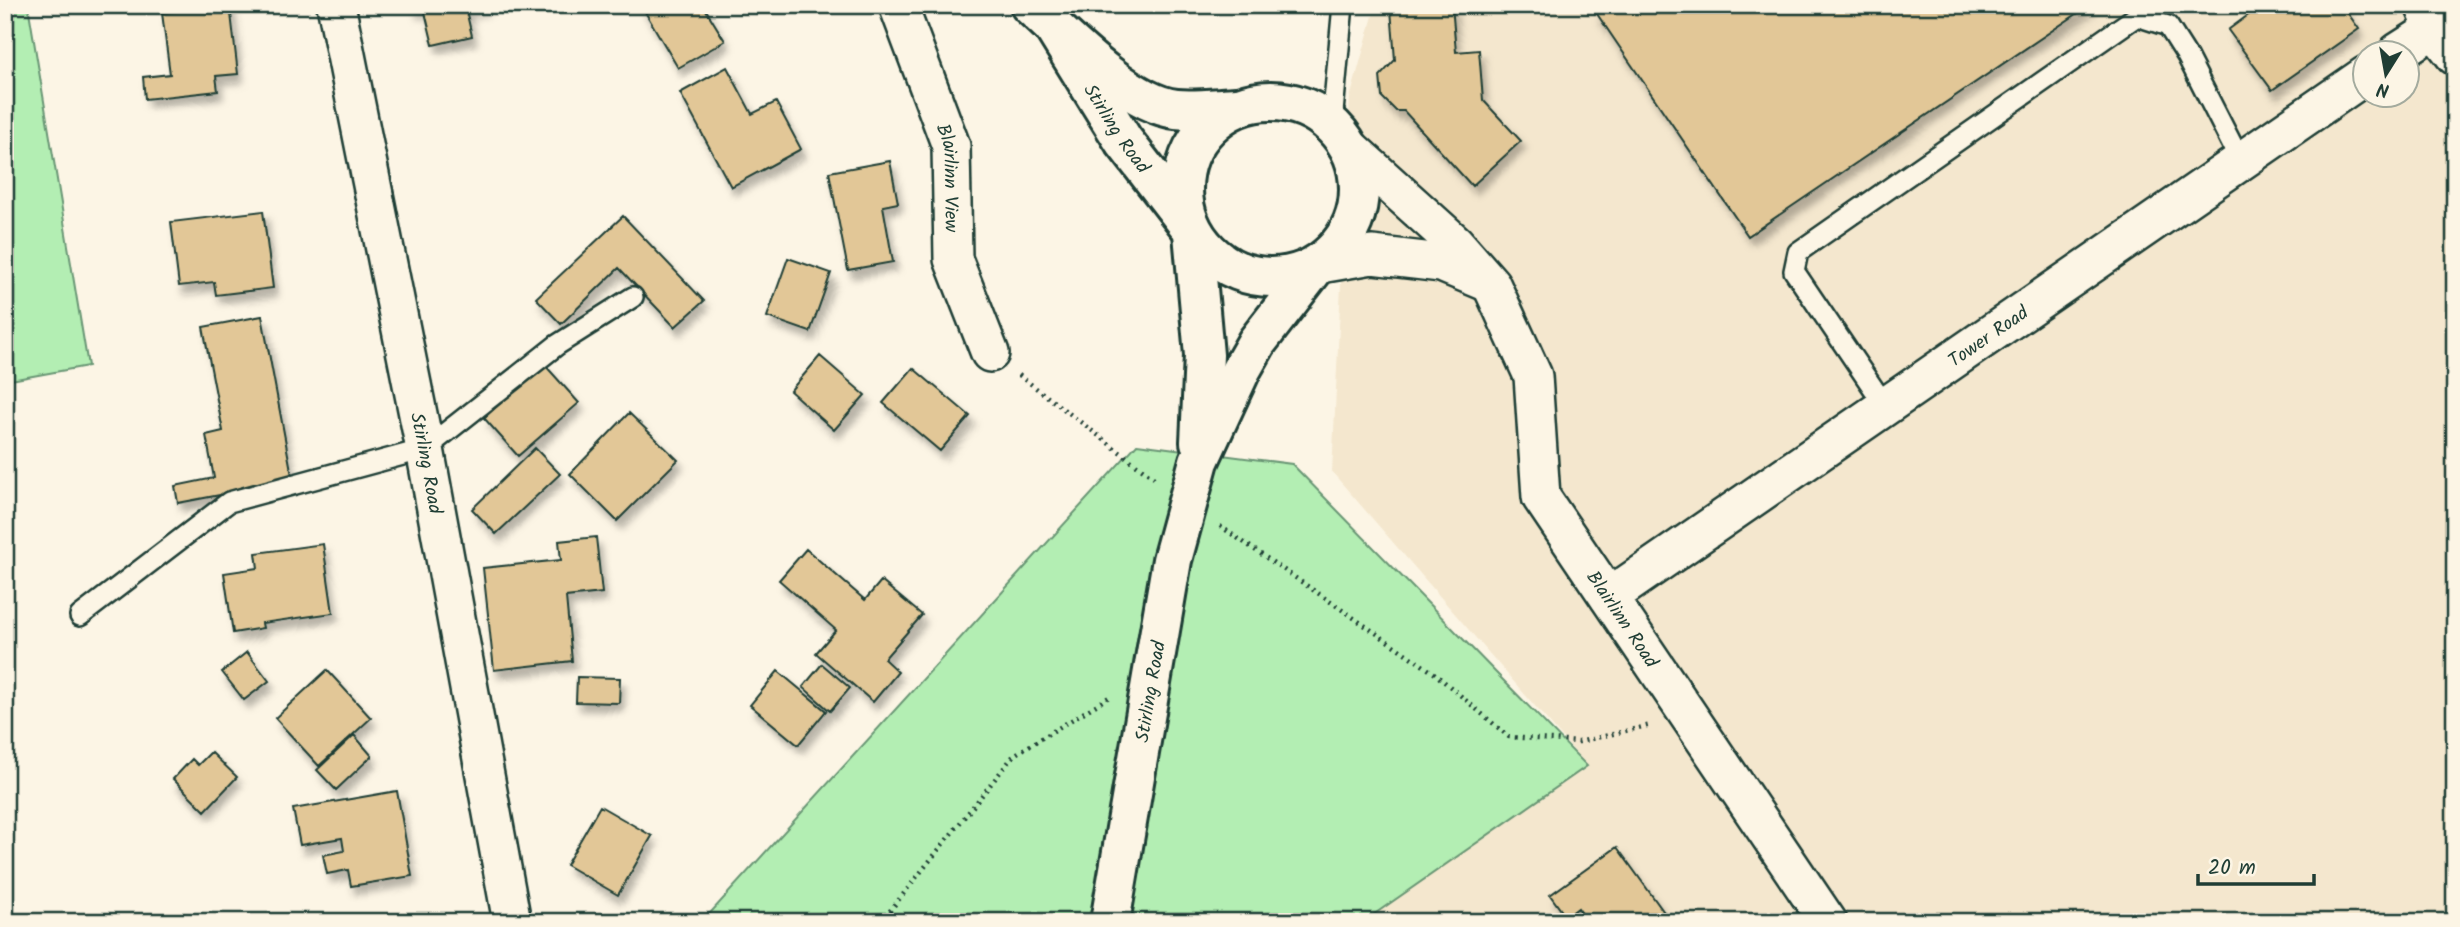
<svg xmlns="http://www.w3.org/2000/svg" width="2460" height="927" viewBox="0 0 2460 927" font-family="Kalam,sans-serif">
<defs>
<filter id="shadow"><feDropShadow dx="4.5" dy="8" stdDeviation="3.5" flood-color="#0004"/></filter>
</defs>
<rect width="100%" height="100%" fill="#fcf5e5"/>
<filter id="ink" filterUnits="userSpaceOnUse"><feTurbulence type="fractalNoise" baseFrequency=".0143" numOctaves="2"/><feDisplacementMap in="SourceGraphic" scale="14" xChannelSelector="R" yChannelSelector="G"/><feConvolveMatrix kernelMatrix="1 2 1 2 8 2 1 2 1" color-interpolation-filters="sRGB"/></filter>
<g filter="url(#ink)">
<!-- built -->
<path fill="#f4e7ce" fill-rule="evenodd" d="M1376 5H2455V922H1363L1587 766 1332 472 1350 98ZM2366 52H2408V94H2366Z"/>
<!-- green -->
<path fill="#b3eeb3" stroke="#699674" stroke-width="2" d="M5 5H28L88 366 5 381Z
M1137 444 1292 464 1587 766 1363 922H702Z"/>
<!-- building -->
<path fill="#e2c797" stroke="#1f3d34" stroke-width="2" filter="url(#shadow)" d="M230 5 238 74 216 76 218 91 145 99 143 77 170 74 162 13Z
M412 5H487L466 10 472 36 433 45 424 8 413 10Z
M641 5H703L725 41 678 68Z
M1438 5H1452L1456 52 1479 50 1483 100 1521 141 1472 186 1404 111H1396L1382 97 1380 76 1395 60 1391 9Z
M1603 5H2090L1748 236 1595 11Z
M2262 5H2342L2359 29 2272 90 2228 30Z
M727 67 752 114 776 102 801 149 731 187 680 93Z
M890 161 898 203 883 206 893 262 848 270 829 172Z
M263 211 273 288 216 295 214 282 179 286 171 222Z
M623 216 704 301 675 327 619 268 561 324 536 298Z
M788 258 831 273 810 332 767 317Z
M262 316 293 481 178 503 175 486 214 478 206 435 223 431 203 327Z
M820 356 865 395 834 430 790 391Z
M544 364 579 403 518 456 484 418Z
M913 368 970 416 940 451 883 403Z
M629 413 678 460 617 521 570 474Z
M535 448 560 474 496 534 472 509Z
M596 537 602 593 566 597 572 661 494 670 483 568 561 560 559 541Z
M323 544 333 613 262 623 263 628 233 633 224 573 258 568 256 553Z
M806 549 865 600 881 581 922 615 884 659 898 672 873 702 816 653 836 630 779 580Z
M247 652 269 681 244 700 222 672Z
M822 664 850 688 830 711 803 687Z
M327 670 371 718 319 766 275 718Z
M778 671 826 711 798 745 750 705Z
M577 677 620 678 619 703 576 702Z
M354 735 372 756 336 790 317 770Z
M211 752 237 777 205 811 173 779 192 759 198 765Z
M397 791 412 876 351 886 348 870 327 874 323 855 344 851 342 838 300 845 293 809Z
M600 806 652 836 618 895 566 865Z
M1617 847 1671 922H1588L1578 908 1566 917 1550 895Z"/>
<g fill="none" stroke-linecap="round" stroke-linejoin="round">
<defs>
<path id="lane" d="M1332 123 1343 5
M1886 407 1794 271 1798 252 2137 16 2168 26 2187 56 2240 160
M80 616 229 502 425 449 557 345 633 297"/>
<g id="street">
<path id="s1" d="M336 5 425 449 512 922"/>
<path id="s2" d="M898 5 951 146 953 259 990 353"/>
<path d="M2424 5 2434 29 2455 56"/>
<path d="M2398 52 2434 29"/>
<path id="s3" d="M1351 149 1455 243 1491 284 1533 376 1541 497 1828 922"/>
<path d="M1320 264 1372 255 1441 263 1484 281"/>
<path id="s4" d="M1609 597 2366 75"/>
</g>
<g id="secondary">
<path d="M1030 5C1065 37 1129 104 1176 109 1195 111 1216 108 1236 107"/>
<path id="s5" d="M1052 25 1123 140 1187 223"/>
<circle cx="1271" cy="189" r="88"/>
<path d="M1193 233 1204 355 1200 442"/>
<path id="s6" d="M1110 922 1172 560 1199 461 1241 370 1257 342 1316 266"/>
</g>
</defs>
<!-- lane casing -->
<use href="#lane" stroke="#1f3d34" stroke-width="24"/>
<!-- street casing -->
<use href="#street" stroke="#1f3d34" stroke-width="42"/>
<!-- secondary casing -->
<use href="#secondary" stroke="#1f3d34" stroke-width="44"/>
<!-- path -->
<path stroke="#1f3d34" stroke-width="4.5" stroke-dasharray="2 5" stroke-linecap="butt" d="M1019 375 1154 478
M1220 526 1434 673 1509 737 1579 742 1651 725
M881 922 1014 755 1109 697"/>
<!-- lane -->
<use href="#lane" stroke="#fcf5e5" stroke-width="19"/>
<!-- street -->
<use href="#street" stroke="#fcf5e5" stroke-width="37"/>
<!-- secondary -->
<use href="#secondary" stroke="#fcf5e5" stroke-width="38"/>
</g>
</g>
<g text-anchor="middle" stroke-width="5" stroke-linejoin="round" paint-order="stroke">
<!-- street labels -->
<g font-size="19" fill="#1f3d34" stroke="#fcf5e5">
<text dy="7" stroke="none"><textPath href="#s5" startOffset="122">Stirling Road</textPath></text>
<text dy="7" stroke="none"><textPath href="#s2" startOffset="182">Blairlinn View</textPath></text>
<text dy="7" stroke="none"><textPath href="#s4" startOffset="460">Tower Road</textPath></text>
<text dy="7" stroke="none"><textPath href="#s1" startOffset="467">Stirling Road</textPath></text>
<text dy="7" stroke="none"><textPath href="#s3" startOffset="564">Blairlinn Road</textPath></text>
<text dy="7" stroke="none"><textPath href="#s6" startOffset="234">Stirling Road</textPath></text>
</g>
</g>
<!-- margin -->
<rect width="2460" height="927" fill="none" stroke="#fcf5e5" stroke-width="28"/>
<rect x="14" y="14" width="2432" height="899" fill="none" stroke="#1f3d34" stroke-width="2.5" filter="url(#ink)"/>
<!-- north arrow -->
<g transform="translate(2386 74) rotate(191)"><circle r="33" fill="#fcf5e5" stroke="#a4ab9e" stroke-width="2"/>
<path d="M0-5L12 26L0 18L-12 26Z" fill="#1f3d34"/>
<text y="-10" font-size="19" font-weight="bold" text-anchor="middle" fill="#1f3d34">N</text>
</g>
<!-- scale -->
<path d="M2198 874v10h116v-10" fill="none" stroke="#1f3d34" stroke-width="3.5"/>
<text x="2208" y="874" font-size="21" fill="#1f3d34" stroke="#fcf5e5" stroke-width="5" paint-order="stroke">20 m</text>
</svg>
